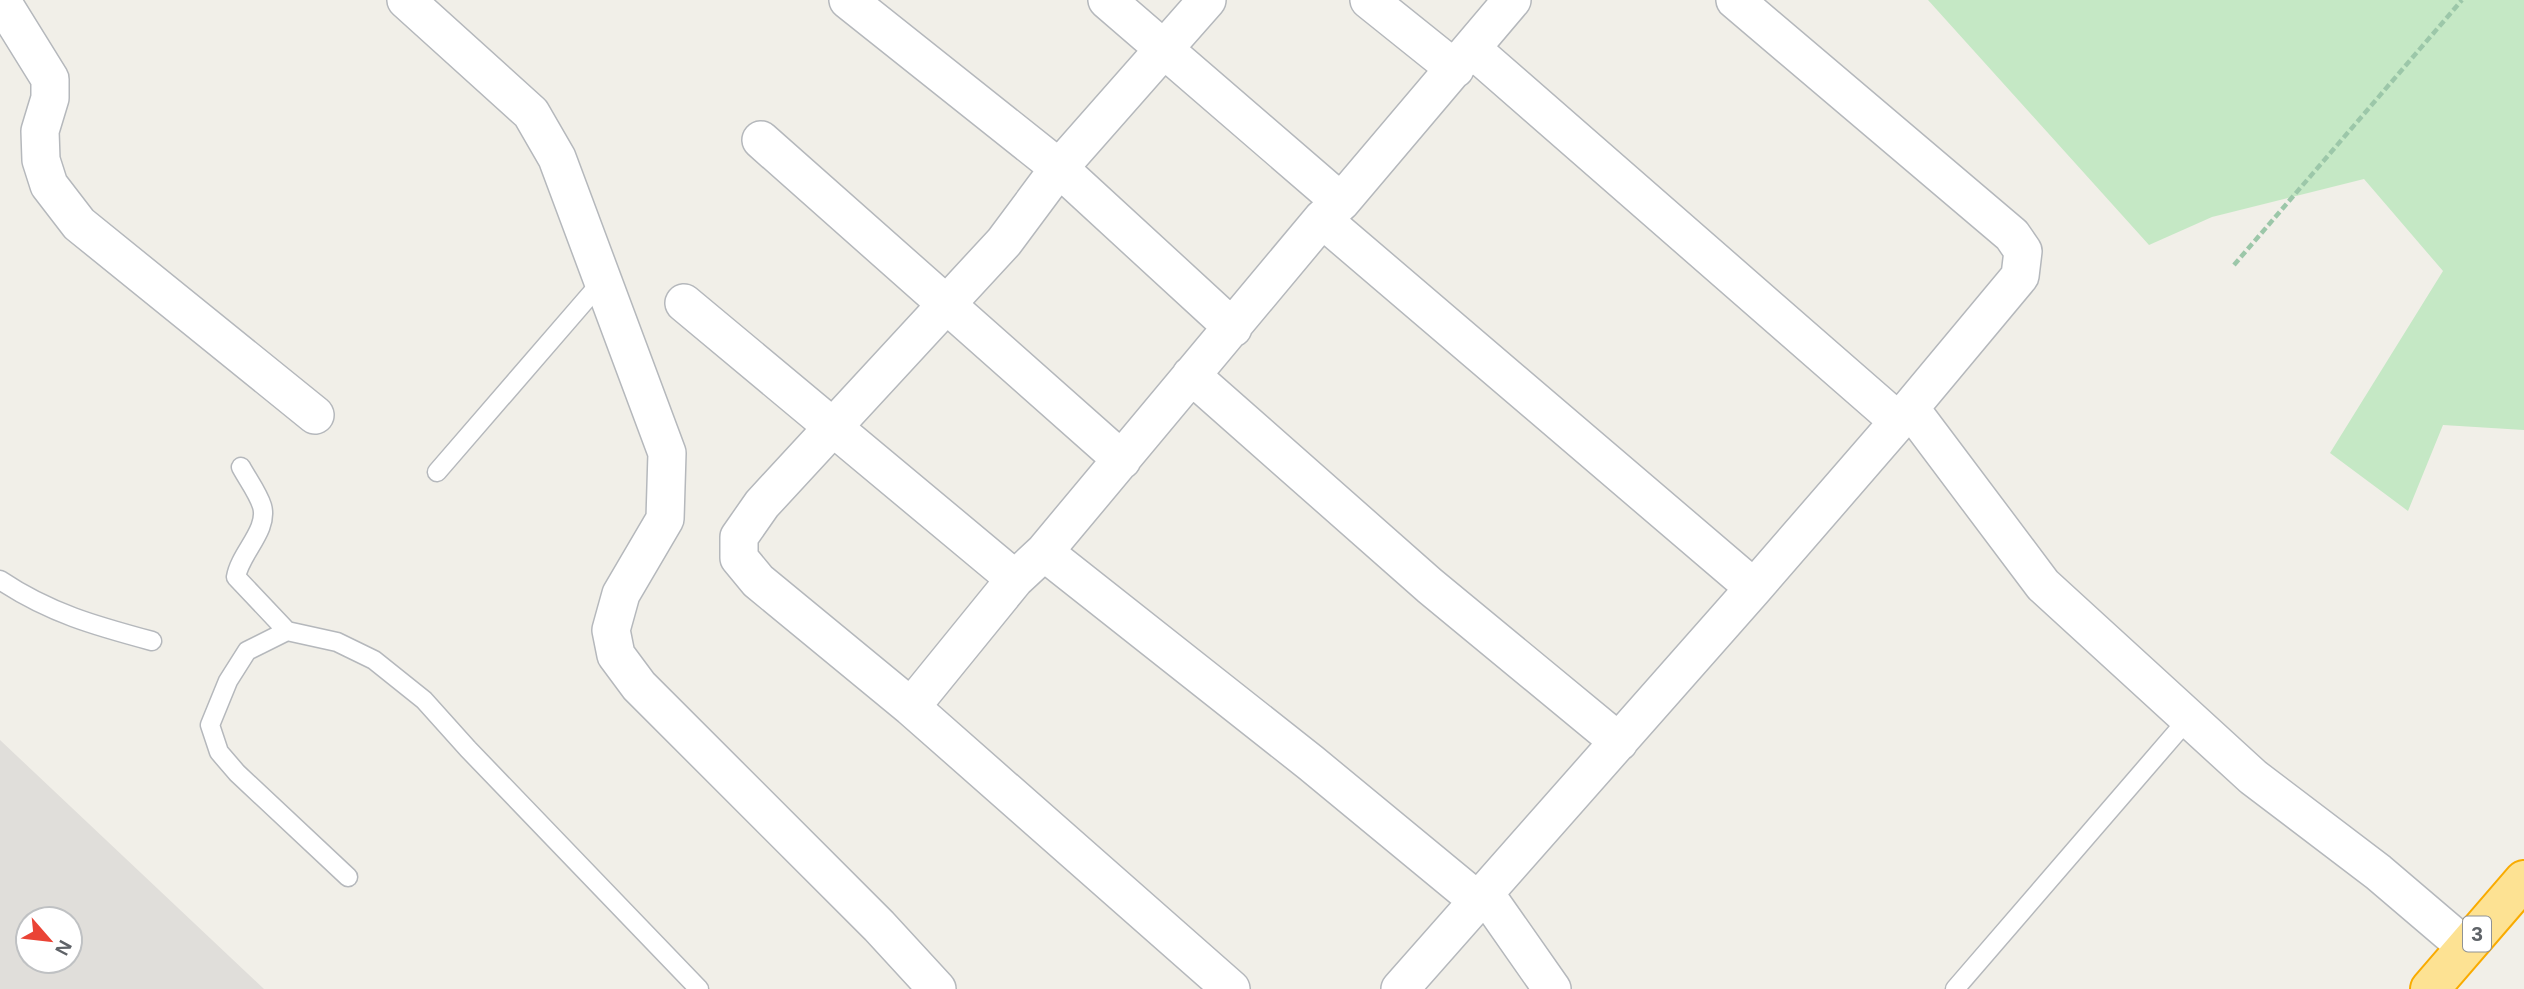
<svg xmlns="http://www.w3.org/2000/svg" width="2524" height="989" viewBox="0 0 2524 989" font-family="Arial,sans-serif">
<rect width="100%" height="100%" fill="#f1efe8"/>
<!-- industrial -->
<path fill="#e0deda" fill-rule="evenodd" d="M0 740 264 989H0ZM28 919H70V961H28Z"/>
<!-- green -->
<path fill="#c5e8c5" d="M1928 0H2524V430L2443 425 2408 511 2330 453 2443 271 2364 179 2212 217 2149 245Z"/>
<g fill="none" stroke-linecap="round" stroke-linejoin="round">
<defs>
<path id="lane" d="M241 467C248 480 258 493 262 506 269 530 240 553 236 577L287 631
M437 472 603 280
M0 580C49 613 96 626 152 641
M348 877 237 773 219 752 210 725 228 681 247 651 287 631 337 642 374 660 424 700 468 749 699 989
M1955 989 2188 719"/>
<path id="street" d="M1 0 50 79V98L40 131 41 160 49 185 79 224 315 415
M406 0 531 113 557 158 667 453 665 519 621 594 611 630 616 655 639 686 879 926 937 989
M848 0 1059 168 1233 328
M1107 0 1341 202
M1207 0 1059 168 1004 242 762 504 739 537V558L758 581 911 707 1231 989
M1369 0 1455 69
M1472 49 1898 421
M761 140 1122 460
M1322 219 1754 588
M684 303 1015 579
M1191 375 1430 586 1619 742
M1910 408 2043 585 2253 777 2378 872 2466 947
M1044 552 1311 763 1477 900
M911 707 1015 579 1044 552 1322 219 1341 202 1512 0
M1484 892 1552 989
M1400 989 1754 588 1910 408 2020 276 2023 251 2012 235 1735 0"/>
<path id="highway" d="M2430 989 2524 880"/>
</defs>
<!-- lane casing -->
<use href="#lane" stroke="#b5b8bc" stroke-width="21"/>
<!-- street casing -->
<use href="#street" stroke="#b5b8bc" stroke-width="40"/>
<!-- highway casing -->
<use href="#highway" stroke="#f9ab00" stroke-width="42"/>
<!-- path -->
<path stroke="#9cc7a9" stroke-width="4.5" stroke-dasharray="7 3.5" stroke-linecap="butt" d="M2234 265 2462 0"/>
<!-- lane -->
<use href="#lane" stroke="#fff" stroke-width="18"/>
<!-- street -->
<use href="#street" stroke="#fff" stroke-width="37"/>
<!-- highway -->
<use href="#highway" stroke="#fde293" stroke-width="38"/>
</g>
<g text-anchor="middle" stroke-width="7" stroke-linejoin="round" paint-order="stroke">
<!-- shield labels -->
<rect fill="#fff" stroke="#8f9295" stroke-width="2" x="2463" y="916.5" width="28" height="35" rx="5"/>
<g font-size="21" font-weight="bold" fill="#5f6368">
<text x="2477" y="941">3</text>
</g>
</g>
<!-- north arrow -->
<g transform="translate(49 940) rotate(118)"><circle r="33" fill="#ffffff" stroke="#bfc1c3" stroke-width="2"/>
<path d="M0-5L12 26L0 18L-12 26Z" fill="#ea4335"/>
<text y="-10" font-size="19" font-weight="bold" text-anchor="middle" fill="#5f6368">N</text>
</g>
</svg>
